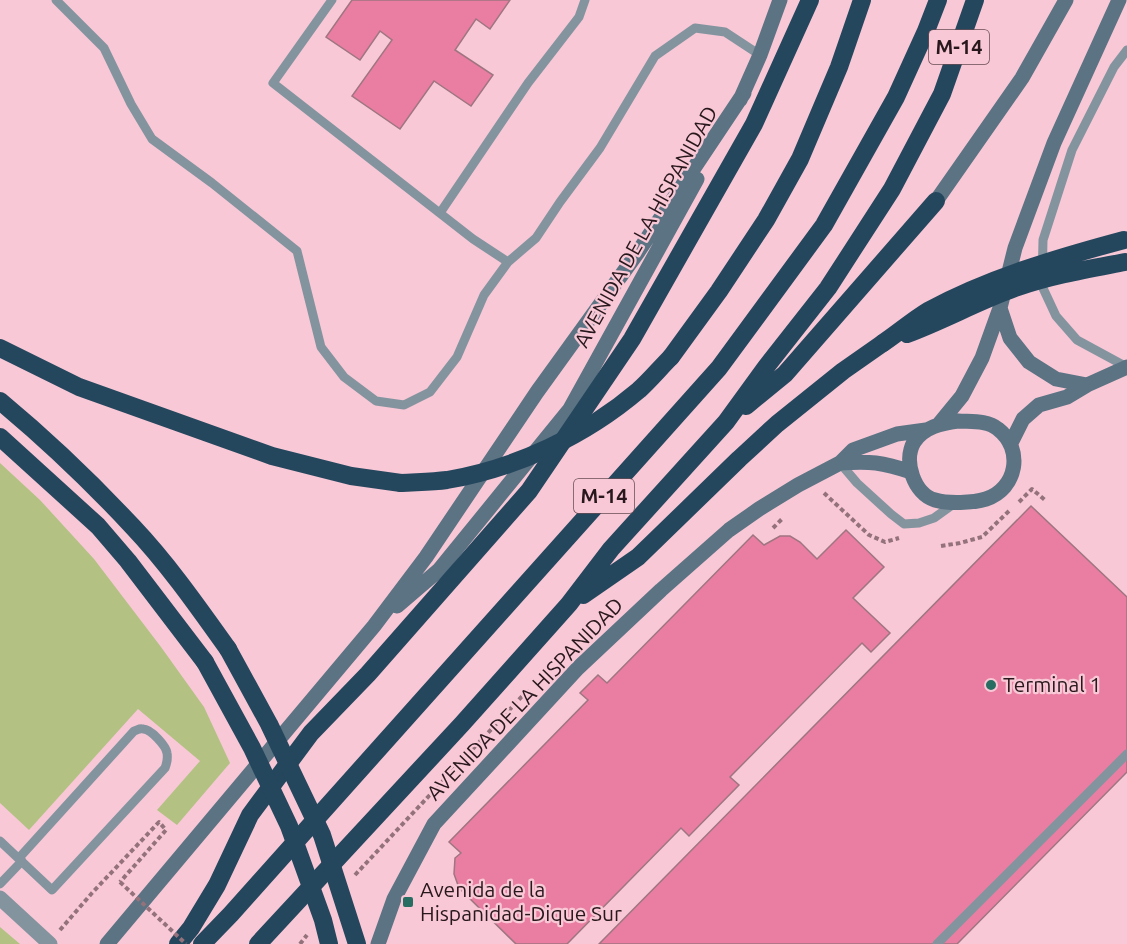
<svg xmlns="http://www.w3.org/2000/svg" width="1127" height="944" viewBox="0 0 1127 944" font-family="Ubuntu,sans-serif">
<rect width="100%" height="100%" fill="#f8c8d6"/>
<!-- green -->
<path fill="#b3c283" d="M0 463 40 500 94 559 161 647 204 707 230 763 177 825 157 810 200 761 138 709 29 830 0 803Z
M0 927 20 944H0Z"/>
<!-- building -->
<path fill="#e97ea2" stroke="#9f7581" stroke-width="1.5" d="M352 0H510L490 29 476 19 455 50 493 75 471 106 434 81 400 129 352 96 392 40 380 31 360 60 326 37Z
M1031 506 1127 597V772L957 944H599Z
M846 530 884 567 853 598 890 633 871 652 862 643 730 777 739 785 689 836 681 828 567 944H516L459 888 454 874 455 858 461 853 449 842 588 700 580 693 598 675 607 683 753 535 764 545 780 536H790L800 542 817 559Z"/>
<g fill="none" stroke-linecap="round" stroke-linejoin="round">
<!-- path -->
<path stroke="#93727b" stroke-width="4" stroke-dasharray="4.5 3" stroke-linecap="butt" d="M824 493 869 535 885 542 899 538
M1019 502 1032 489 1045 500
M773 528 783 518
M941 546 960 543 982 537 1011 509
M355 875 527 691 530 694
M60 930 92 893 159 822 166 830 120 882
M300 944 307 935"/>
<!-- lane -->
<path stroke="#84949f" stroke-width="9" d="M56 0 104 48 131 104 152 139 212 183 297 251 321 347 344 377 376 401 404 405 430 392 457 357 484 295 508 262 536 238 560 202 600 148 655 56 695 28 725 32 760 55
M332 0 273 83 473 239 508 262
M1127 50 1114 67 1072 150 1043 240 1042 286 1056 316 1077 340 1127 367
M440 213 528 83 579 17 585 0
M840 463 857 483 891 514 904 524 919 523 934 518 955 503
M0 841 52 890 165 768C167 763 168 759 167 753 166 746 151 729 143 729 139 728 138 730 134 731L19 858
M0 884 22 861
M937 944 1127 754"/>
<!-- street -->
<path stroke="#84949f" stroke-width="15" d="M0 898 50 944"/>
<!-- secondary -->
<path stroke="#5b7383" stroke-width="15" d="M740 100 760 55 780 0
M936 201 1022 78 1066 0
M1000 308 1010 338 1029 362 1056 379 1087 385
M958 421C971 422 987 420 998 429 1024 449 1017 489 986 499 973 503 948 504 935 500 914 494 903 461 914 442 924 427 942 423 958 421Z
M939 424 962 396 982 358 1000 308 1015 248 1054 143 1119 0
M1011 443 1023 419 1039 405 1067 397 1087 385 1127 367
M840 463C870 461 882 462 911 472
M397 606 439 570 570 409 697 179
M107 944 374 626 426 557 537 392 638 252 744 93
M378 944 394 899 434 824 578 668 661 590 729 530 759 509 798 485 840 463 853 450 897 434 926 430"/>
<!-- highway -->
<path stroke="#25475e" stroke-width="18" d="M0 348 79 387 272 456 351 476 401 483
M671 357 719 291 766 220 800 159 839 67 862 0
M0 401C47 440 91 482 133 527 168 564 198 607 228 649
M746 406 785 374 936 201
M0 437 98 526 128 561 205 662
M583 595 638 557 739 459 777 424 843 371 883 343
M178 944 191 928 217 885 250 815 311 733 368 674 529 491 632 339 754 124 810 0
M202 944 231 914 719 368 824 225 896 97 926 31 938 0
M258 944 462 724 569 604 611 549 726 422 766 367 828 288 892 189 942 94 975 0"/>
<!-- path-bridge -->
<path stroke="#93727b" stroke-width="4" stroke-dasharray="4.5 3" stroke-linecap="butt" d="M120 882 186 944"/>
<!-- highway-bridge -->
<path stroke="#25475e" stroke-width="18" d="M907 334C945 320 980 300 1018 287 1053 275 1089 269 1125 262
M883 343C898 333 913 320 928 311 989 278 1057 258 1124 240
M401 483C416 482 432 482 447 480 517 468 585 436 639 390 650 380 660 368 671 357
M228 649 269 724 322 835 357 944
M205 662 252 748 289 826 323 920 329 944"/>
</g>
<!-- markers -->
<g fill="#276d61" stroke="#f8c8d6" stroke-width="2">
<circle cx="991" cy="685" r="6"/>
<rect x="402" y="896" width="12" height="12" rx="3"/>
</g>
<g text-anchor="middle" stroke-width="4.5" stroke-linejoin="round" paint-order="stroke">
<!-- shield labels -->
<g fill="#f8c8d6" stroke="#664c54" stroke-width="1.5">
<rect x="929" y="30" width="60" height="34" rx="4.5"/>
<rect x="574" y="479" width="60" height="34" rx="4.5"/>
</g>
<g font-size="20" font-weight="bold" fill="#28171c">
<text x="959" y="54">M-14</text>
<text x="604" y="503">M-14</text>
</g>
<!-- street labels -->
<g font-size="21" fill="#28171c" stroke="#f8c8d6">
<text transform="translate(646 227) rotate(-61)" y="7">AVENIDA DE LA HISPANIDAD</text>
<text transform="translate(525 699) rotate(-46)" y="7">AVENIDA DE LA HISPANIDAD</text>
</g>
<!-- poi labels -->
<g font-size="21" fill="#28171c" stroke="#f8c8d6" text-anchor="start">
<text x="1003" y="692">Terminal 1</text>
<text x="420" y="897">Avenida de la<tspan x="420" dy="24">Hispanidad-Dique Sur</tspan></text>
</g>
</g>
</svg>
